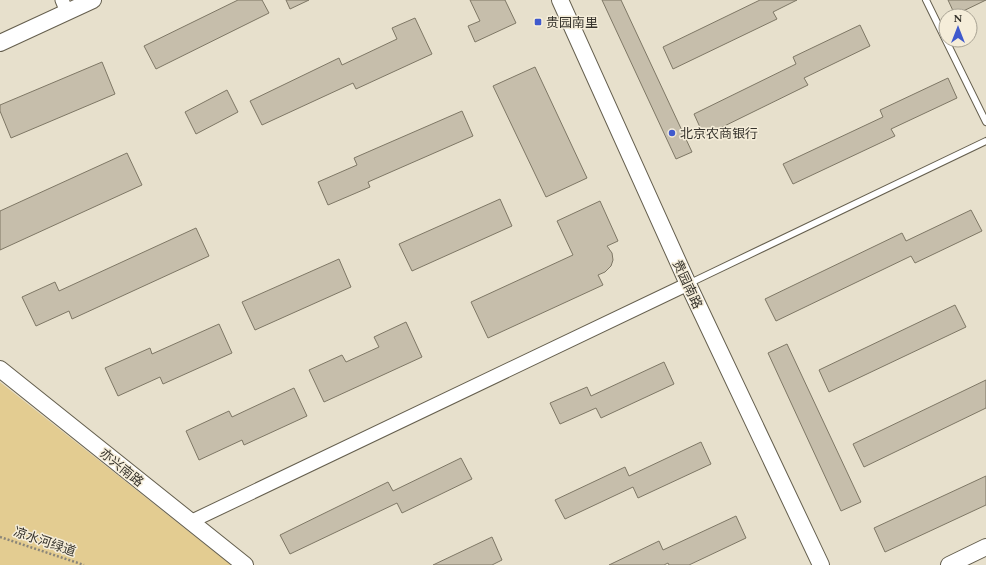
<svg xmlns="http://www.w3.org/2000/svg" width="986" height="565" viewBox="0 0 986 565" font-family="Spectral,'Noto Sans SC',serif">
<rect width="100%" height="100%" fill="#e7e0cc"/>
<!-- green -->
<path fill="#e3cc91" d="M0 382 231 565H0Z"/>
<!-- building -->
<path fill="#c6beab" stroke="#7e7765" d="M238 0H262L269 13 156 69 144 46Z
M286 0H309L290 9Z
M470 0H505L516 23 475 42 468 26 480 21Z
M602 0H621L692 152 676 159Z
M760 0H797L773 12 777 19 673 69 663 47Z
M948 0H986L955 15Z
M415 18 432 54 356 89 353 83 262 125 250 101 339 58 342 65 397 39 392 28Z
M860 25 870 46 804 78 808 85 704 136 694 114 796 64 793 57Z
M102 62 115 94 11 138 0 111V105Z
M535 67 587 178 546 197 493 86Z
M948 78 957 98 891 129 895 136 793 184 783 164 883 117 880 110Z
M227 90 238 112 196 134 185 112Z
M462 111 473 136 368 182 370 187 328 205 318 182 357 165 354 158Z
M127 153 142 185 0 250V211Z
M500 199 512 226 412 271 399 244Z
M600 201 618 241 607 246 612 253 613 260 611 266 605 272 598 275 603 285 488 338 471 302 573 255 557 221Z
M971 210 982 231 915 263 911 256 776 321 765 299 902 233 906 241Z
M196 228 209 256 72 319 69 311 36 326 22 297 55 282 59 291Z
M339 259 351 287 255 330 242 302Z
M955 305 966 327 829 392 819 370Z
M406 322 422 357 324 402 309 370 342 355 346 362 379 347 374 337Z
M219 324 232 353 163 384 160 377 118 396 105 368 150 348 152 354Z
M787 344 861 502 841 511 768 353Z
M664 362 674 384 601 418 596 408 560 424 550 403 587 387 591 396Z
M986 380V408L864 467 853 444Z
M294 388 307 416 244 445 242 440 199 460 186 431 229 411 232 417Z
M701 442 711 464 638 498 633 487 565 519 555 500 625 467 629 476Z
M461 458 472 479 402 513 397 503 290 554 280 535 388 482 393 491Z
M986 476V505L885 552 874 528Z
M736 516 746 538 689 565H669L668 563 664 565H609L659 541 663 550Z
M492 537 502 560 492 565H433Z"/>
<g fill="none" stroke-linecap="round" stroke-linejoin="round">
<defs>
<path id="service" d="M926 0 986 122
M688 284 986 141"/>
<path id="minor" d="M62 0 67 12
M190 522 688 284"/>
<path id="tertiary" d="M560 0 688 284 821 565
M0 43 93 0
M0 369 245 565
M949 565 986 547"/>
</defs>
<!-- service casing -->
<use href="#service" stroke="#655f4e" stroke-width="8"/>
<!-- minor casing -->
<use href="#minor" stroke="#655f4e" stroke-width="15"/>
<!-- tertiary casing -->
<use href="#tertiary" stroke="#655f4e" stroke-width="18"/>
<!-- path -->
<path stroke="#8b8679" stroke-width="2.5" stroke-dasharray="2 2" stroke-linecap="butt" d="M0 537 84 565"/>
<!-- service -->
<use href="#service" stroke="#fff" stroke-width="6"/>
<!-- minor -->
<use href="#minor" stroke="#fff" stroke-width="13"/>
<!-- tertiary -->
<use href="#tertiary" stroke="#fff" stroke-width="16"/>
</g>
<!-- markers -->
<g fill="#405acd" stroke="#f5edd9" stroke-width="1.5">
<rect x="534" y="18" width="8" height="8" rx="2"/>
<circle cx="672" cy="133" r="4"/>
</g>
<g text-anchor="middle" stroke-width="3" stroke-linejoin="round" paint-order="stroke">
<!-- poi labels -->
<g font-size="13" fill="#36332c" stroke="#f5edd9" text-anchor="start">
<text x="546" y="27">贵园南里</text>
<text x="680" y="138">北京农商银行</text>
</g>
<!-- street labels -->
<g font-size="13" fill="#36332c" stroke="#f5edd9">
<text transform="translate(688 284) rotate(65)" y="5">贵园南路</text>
<text transform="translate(122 467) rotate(39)" y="5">亦兴南路</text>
<text transform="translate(45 541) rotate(19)" y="5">凉水河绿道</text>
</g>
</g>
<!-- north arrow -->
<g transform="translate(958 28)"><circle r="19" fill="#f5edd9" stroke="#a9a394"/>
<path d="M0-3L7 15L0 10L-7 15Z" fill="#405acd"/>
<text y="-6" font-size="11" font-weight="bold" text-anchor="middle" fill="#36332c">N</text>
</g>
</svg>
